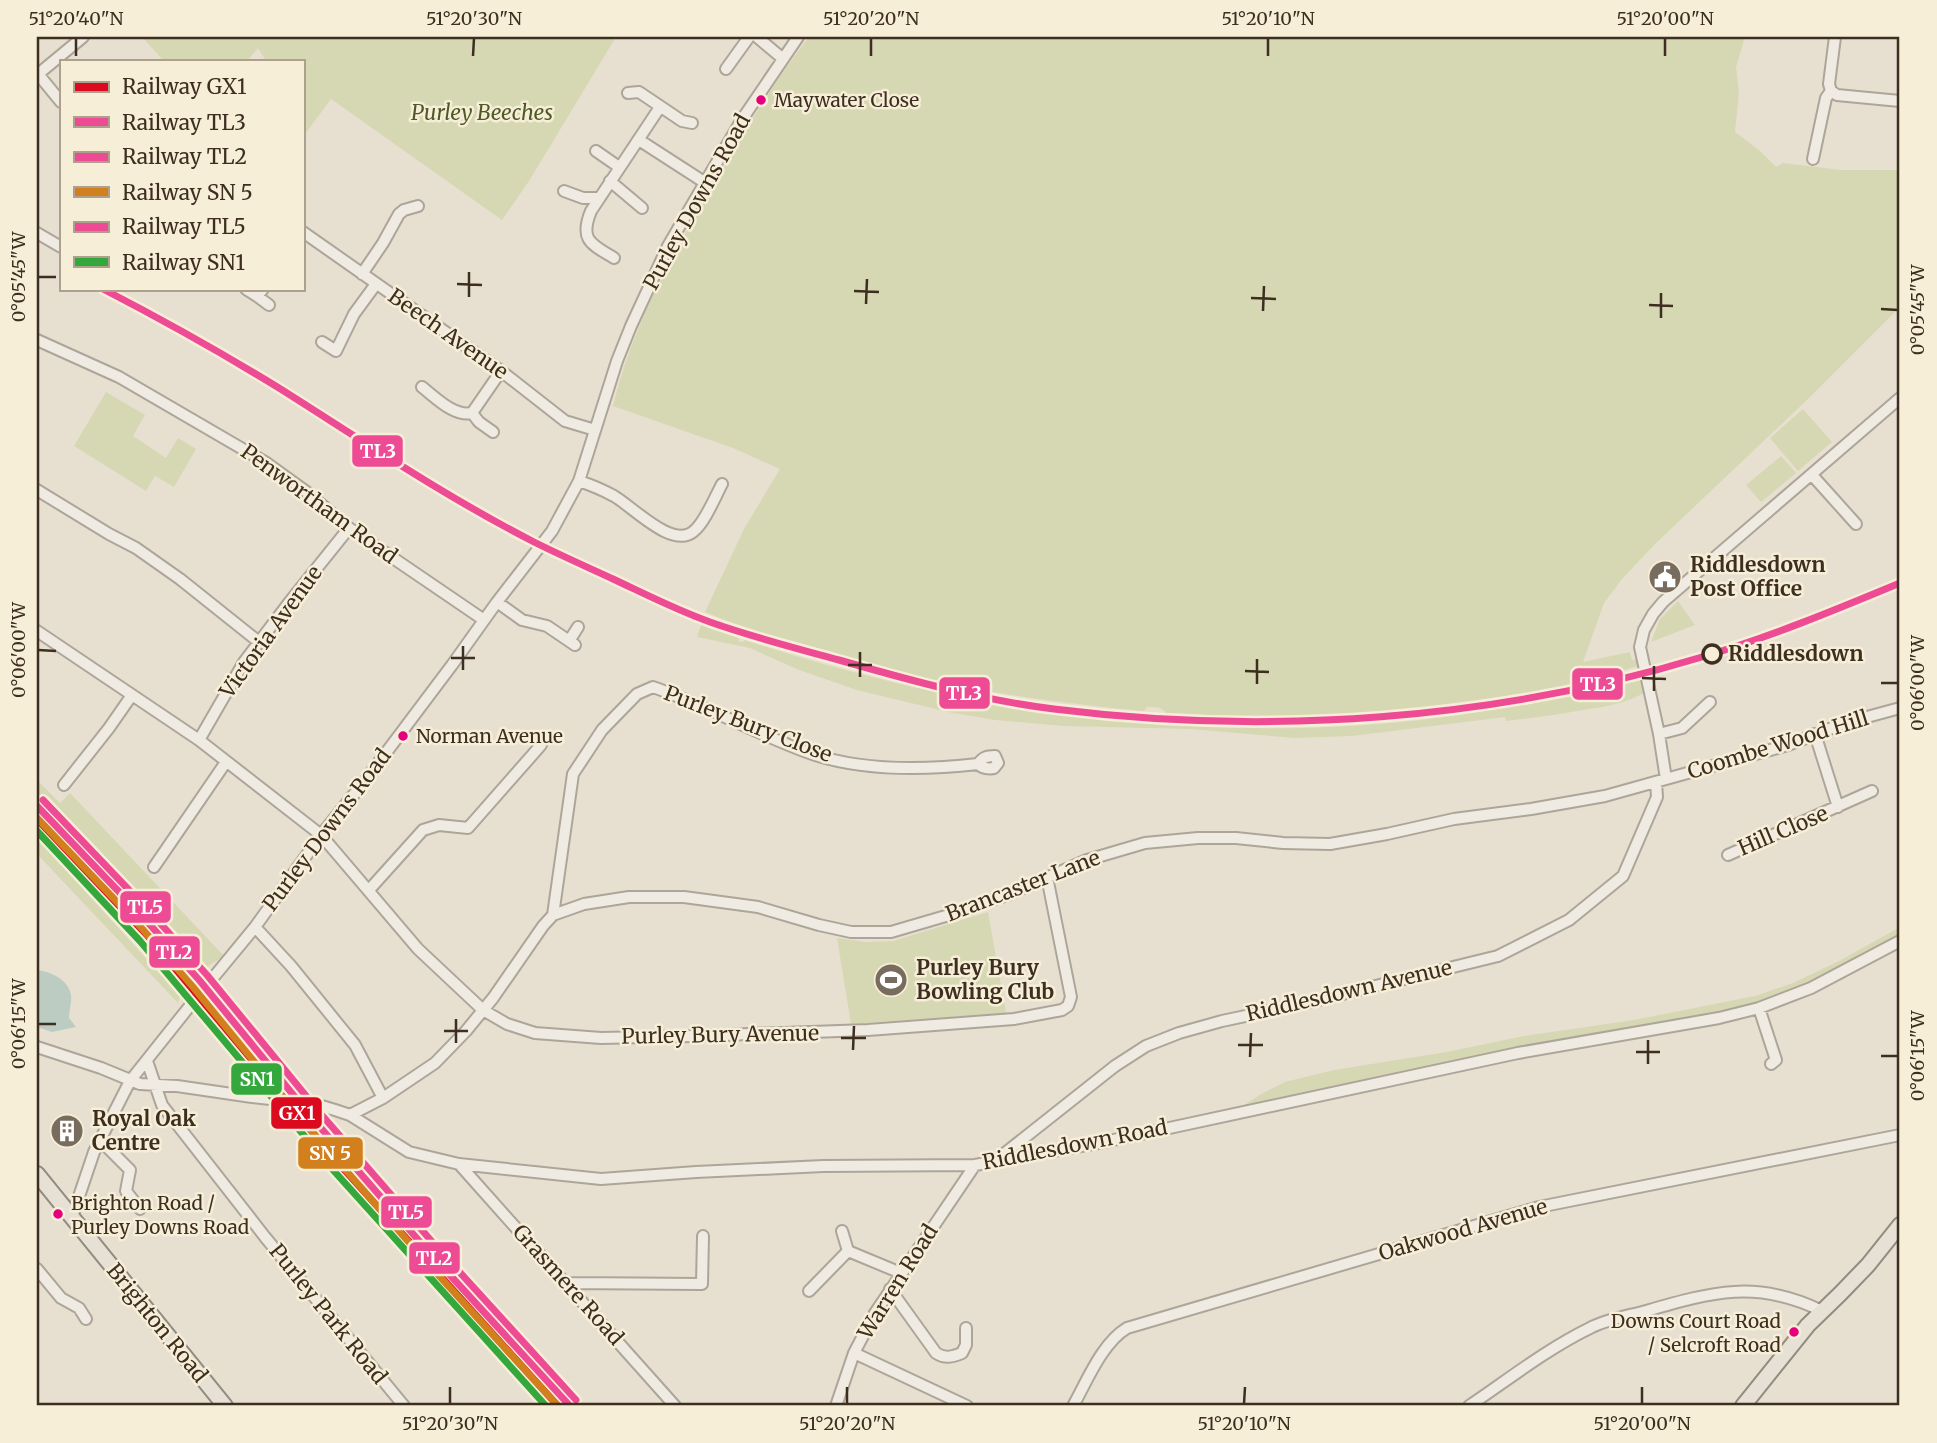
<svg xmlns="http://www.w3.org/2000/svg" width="1937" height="1443" viewBox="0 0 1937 1443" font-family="Merriweather,serif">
<rect width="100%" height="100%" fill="#e7e0d1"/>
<!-- green -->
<path fill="#d6d7b3" d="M142 37H616L529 181 502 220 331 99 303 137V61H266L258 48 247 61H160L162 59Z
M809 37H1745L1736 67 1739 92 1735 132 1759 150 1776 167 1783 163 1841 170H1900V307L1809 398 1655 544 1622 579 1604 603 1583 662 1630 652 1632 660 1638 659 1639 664 1638 666C1531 699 1416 713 1305 716 1259 718 1212 715 1166 713 1161 706 1155 707 1147 707L1144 711C1022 700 897 680 780 640 755 631 730 622 705 612L744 529 780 469 733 448 613 406C633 323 676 247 719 175 747 127 775 80 809 37Z
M106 392 145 415 133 436 166 458 178 438 196 449 174 487 155 476 146 491 74 446Z
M1803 409 1832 442 1798 471 1770 438Z
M1781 456 1796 473 1761 502 1746 485Z
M1678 601 1695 625 1651 642 1660 619Z
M702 622 737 636 739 638 738 641 743 642 745 640C967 713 1204 747 1437 718 1506 709 1572 695 1640 680L1644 681 1649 695 1644 693C1624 704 1603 707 1582 710 1556 715 1531 718 1506 721L1505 717 1352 736 1294 738 1191 729 1064 726 995 720 948 712 857 690 799 670 750 648 697 637Z
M37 780 60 803 70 793 224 956 202 970 37 792Z
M37 838 180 996 178 1003 37 854Z
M988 912 1006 1013 851 1024 837 938 866 942 893 941Z
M1900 927V936L1809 984 1758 1005 1718 1014 1517 1047 1240 1108 1261 1094 1285 1082 1334 1070 1447 1052 1524 1036 1634 1020 1755 996 1793 983 1841 960Z"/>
<!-- water -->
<path fill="#bcccc2" d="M37 970C50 971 69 980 71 995 72 1002 69 1011 69 1018L76 1027 52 1032 37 1027Z"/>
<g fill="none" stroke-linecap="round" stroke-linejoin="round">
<defs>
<path id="minor" d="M757 37 782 58
M726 69 749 37
M38 74 61 102
M37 75 83 37
M1831 91 1837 95 1900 101
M628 93 639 92 682 121 692 123
M639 140 704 182
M596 151 619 167
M1813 159 1826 98 1831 91 1829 84 1835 37
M610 181 642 208
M564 191 583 198H599
M303 232 501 371 565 421 595 430
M37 233 61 247
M614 258C591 244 579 240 591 211L660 107
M362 274 383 243 399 214 404 210 418 206
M246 289 257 296 263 289
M257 296 269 305
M37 340 119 377 265 462 308 493 349 528 484 620
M322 342 336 351 354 314 376 284
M422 387C435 397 454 417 472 413L501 371
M472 413 479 422 493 432
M1812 475 1856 524
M579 481C591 485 603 490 614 496 633 507 673 550 694 531 705 522 715 497 722 484
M37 490 109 534 136 548 180 579 259 642
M497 602 522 620 547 626 575 645
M37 631 199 740 321 835 418 949 483 1010 507 1024 535 1033 601 1038 693 1036 868 1030 1014 1019 1062 1010 1068 1006 1071 997 1047 877
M569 641 578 627
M1659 734 1682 728 1710 702
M1815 734 1838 807
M199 740 244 662 288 604 349 528
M1666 779 1659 734 1640 647 1644 630 1653 614 1663 602 1900 398
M64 785 109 728 132 695
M1728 855 1872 791
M154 867 226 762
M369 890 423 830 439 825 468 828 541 745
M553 915 573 774 602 730 637 694 653 687C707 706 758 735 812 754 863 771 926 770 978 764 983 757 987 756 995 756L998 763 994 768C988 769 983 769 978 764
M255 927 291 966 355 1045 383 1098
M1759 1008 1776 1060 1771 1064
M37 1047 101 1068 140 1084 177 1086 252 1097 315 1104 335 1110 350 1115 409 1152 459 1164 601 1179 696 1172 823 1166 975 1165 1109 1141 1518 1053 1719 1018 1759 1008 1811 988 1900 941
M147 1061 162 1105 265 1237 404 1406
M350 1115 383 1098 435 1063 466 1031 493 998 543 926 553 915 584 904 629 897H684L758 907 819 925 851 932H891L956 913 1007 895 1087 860 1145 843 1198 838H1236L1283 843 1330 844 1387 834 1454 819 1531 809 1605 796 1788 745 1845 723 1900 708
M100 1140 130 1170 126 1191 140 1209
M995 1161 1115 1066 1146 1046 1179 1033 1222 1021 1306 1003 1498 956 1569 920 1623 876 1657 797 1656 782
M459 1164 675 1406
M72 1217 94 1152 130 1081 189 1007 255 927 321 835 364 782 452 665 497 602 552 531 579 481 617 361 631 326 668 246 741 121 798 37
M842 1231 848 1251 901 1273
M37 1269 61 1298 79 1308 86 1319
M566 1283 702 1284 703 1236
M890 1289 936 1353C945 1359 952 1357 962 1353L966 1345V1328
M809 1291 848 1251
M854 1353 967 1406
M836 1406 854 1353 875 1313 975 1165
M1073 1406C1087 1381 1102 1343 1127 1328L1539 1207 1900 1135
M1469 1406C1509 1379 1547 1349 1590 1328 1607 1319 1628 1316 1646 1311 1712 1292 1757 1279 1822 1311"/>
<path id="major" d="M37 1174 225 1406
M1743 1406 1808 1325 1840 1294 1868 1265 1900 1225"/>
</defs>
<!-- minor casing -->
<use href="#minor" stroke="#ada599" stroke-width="14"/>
<!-- major casing -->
<use href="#major" stroke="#928b80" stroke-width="18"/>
<!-- minor -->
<use href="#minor" stroke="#efebe3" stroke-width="10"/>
<!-- major -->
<use href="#major" stroke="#e6e1d4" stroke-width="14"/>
<defs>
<path id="rail-1" d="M37 819 147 935 340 1165 558 1406"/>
<path id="rail-2" d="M103 289C163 320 222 353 279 388 363 441 446 497 534 542 560 555 587 567 613 579 645 594 676 610 710 622 752 637 795 648 839 660 909 680 981 700 1054 709 1269 736 1495 720 1702 657 1770 637 1835 610 1900 583"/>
<path id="rail-3" d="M37 806 144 918 200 981 313 1119 427 1250 570 1406"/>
<path id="rail-4" d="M37 818 138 924 193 987 306 1125 421 1256 558 1406"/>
<path id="rail-5" d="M43 800 150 912 207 975 320 1113 434 1244 576 1400"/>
<path id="rail-6" d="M37 831 140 941 334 1171 546 1406"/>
</defs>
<!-- rail-1 casing -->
<use href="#rail-1" stroke="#f7eed8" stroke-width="12"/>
<!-- rail-2 casing -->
<use href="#rail-2" stroke="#f7eed8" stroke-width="12"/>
<!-- rail-3 casing -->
<use href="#rail-3" stroke="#f7eed8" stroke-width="12"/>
<!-- rail-4 casing -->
<use href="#rail-4" stroke="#f7eed8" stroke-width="12"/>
<!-- rail-5 casing -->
<use href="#rail-5" stroke="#f7eed8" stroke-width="12"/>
<!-- rail-6 casing -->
<use href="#rail-6" stroke="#f7eed8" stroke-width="12"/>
<!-- rail-1 -->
<use href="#rail-1" stroke="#dc0a1e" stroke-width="7"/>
<!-- rail-2 -->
<use href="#rail-2" stroke="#ee4b95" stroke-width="7"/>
<!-- rail-3 -->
<use href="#rail-3" stroke="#ee4b95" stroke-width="7"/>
<!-- rail-4 -->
<use href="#rail-4" stroke="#d27f1e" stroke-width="7"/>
<!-- rail-5 -->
<use href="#rail-5" stroke="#ee4b95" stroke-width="7"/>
<!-- rail-6 -->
<use href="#rail-6" stroke="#34a83d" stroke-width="7"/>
</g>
<!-- ticks -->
<path fill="none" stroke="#3d2e20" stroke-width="2.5" d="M76 56V38M473 56 474 38M871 56V38M1268 56V38M1665 56V38M38 277H56M457 284 482 285M854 291 879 292M469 297V272M1251 298 1276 299M866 304 867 279M1649 305 1673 306M1881 309 1898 310M1263 311 1264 286M1661 318V293M38 650 56 651M451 658H475M848 665H872M463 670V646M1245 671 1269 672M860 677V652M1642 678 1666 679M1881 683H1898M1257 684V659M1654 691V666M38 1024H56M444 1031H468M841 1038H866M456 1043V1019M1238 1045H1263M853 1050 854 1026M1636 1052H1660M1881 1056H1898M1250 1057 1251 1033M1648 1064V1040M450 1404V1387M847 1404V1387M1244 1404 1245 1387M1642 1404V1387"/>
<!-- icons -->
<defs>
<symbol id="civic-disc" viewBox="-11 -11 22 22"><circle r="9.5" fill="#786c5e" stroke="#f7eed8"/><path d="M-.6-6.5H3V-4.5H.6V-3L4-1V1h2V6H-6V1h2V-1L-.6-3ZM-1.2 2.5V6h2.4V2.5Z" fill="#fff"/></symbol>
<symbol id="stadium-disc" viewBox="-11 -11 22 22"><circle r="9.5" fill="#786c5e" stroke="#f7eed8"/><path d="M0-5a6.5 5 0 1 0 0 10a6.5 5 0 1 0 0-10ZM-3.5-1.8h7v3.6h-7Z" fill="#fff"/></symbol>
<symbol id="building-disc" viewBox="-11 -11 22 22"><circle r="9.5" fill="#786c5e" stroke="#f7eed8"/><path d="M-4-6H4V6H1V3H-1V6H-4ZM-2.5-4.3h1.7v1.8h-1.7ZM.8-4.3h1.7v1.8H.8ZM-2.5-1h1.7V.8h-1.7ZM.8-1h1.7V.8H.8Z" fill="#fff"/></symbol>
</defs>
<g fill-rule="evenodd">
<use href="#civic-disc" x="1646" y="558" width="38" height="38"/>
<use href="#stadium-disc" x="872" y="961" width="38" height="38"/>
<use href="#building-disc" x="48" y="1112" width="38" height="38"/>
</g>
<!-- markers -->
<g fill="#e5007d" stroke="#f7eed8" stroke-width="2.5">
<circle cx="761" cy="100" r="6"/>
<circle cx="403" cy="736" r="6"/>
<circle cx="58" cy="1214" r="6"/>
<circle cx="1794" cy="1332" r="6"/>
</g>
<circle fill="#f7eed8" stroke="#3d2e20" stroke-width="3.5" cx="1712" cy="654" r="9"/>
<g text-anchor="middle" stroke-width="5" stroke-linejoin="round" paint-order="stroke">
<!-- bus labels -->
<g font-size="19" fill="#3d2e20" stroke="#f7eed8" text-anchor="start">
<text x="774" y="107">Maywater Close</text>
<text x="416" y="743">Norman Avenue</text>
<text x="71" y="1210">Brighton Road /<tspan x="71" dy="24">Purley Downs Road</tspan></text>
<text x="1781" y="1328" text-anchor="end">Downs Court Road<tspan x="1781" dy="24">/ Selcroft Road</tspan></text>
</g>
<!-- park labels -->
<g font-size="21" font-style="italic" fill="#4d5a26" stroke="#f7eed8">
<text x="482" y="120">Purley Beeches</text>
</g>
<!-- street labels -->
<g font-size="21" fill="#3d2e20" stroke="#f7eed8">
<text transform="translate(697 202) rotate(-61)" y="7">Purley Downs Road</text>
<text transform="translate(448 334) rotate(35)" y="7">Beech Avenue</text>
<text transform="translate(319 504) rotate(36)" y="7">Penwortham Road</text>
<text transform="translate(271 632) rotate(-54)" y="7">Victoria Avenue</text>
<text transform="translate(748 724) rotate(21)" y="7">Purley Bury Close</text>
<text transform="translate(1778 745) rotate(-17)" y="7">Coombe Wood Hill</text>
<text transform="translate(327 830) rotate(-53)" y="7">Purley Downs Road</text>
<text transform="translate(1783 831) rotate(-23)" y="7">Hill Close</text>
<text transform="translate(1023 886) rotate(-21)" y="7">Brancaster Lane</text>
<text transform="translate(1349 991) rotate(-13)" y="7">Riddlesdown Avenue</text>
<text transform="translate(720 1035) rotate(-1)" y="7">Purley Bury Avenue</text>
<text transform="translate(1075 1145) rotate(-11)" y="7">Riddlesdown Road</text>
<text transform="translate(1463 1230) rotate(-16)" y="7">Oakwood Avenue</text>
<text transform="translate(898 1282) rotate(-58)" y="7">Warren Road</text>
<text transform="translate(568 1285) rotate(48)" y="7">Grasmere Road</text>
<text transform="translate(328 1314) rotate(51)" y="7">Purley Park Road</text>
<text transform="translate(157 1323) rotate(51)" y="7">Brighton Road</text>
</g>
<!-- poi labels -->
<g font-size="21" font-weight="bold" fill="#3d2e20" stroke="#f7eed8" text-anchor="start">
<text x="1690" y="572">Riddlesdown<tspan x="1690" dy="24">Post Office</tspan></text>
<text x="916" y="975">Purley Bury<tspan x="916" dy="24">Bowling Club</tspan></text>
<text x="92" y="1126">Royal Oak<tspan x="92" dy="24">Centre</tspan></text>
</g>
<!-- stop labels -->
<g font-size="21" font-weight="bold" fill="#3d2e20" stroke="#f7eed8" text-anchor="start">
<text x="1728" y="661">Riddlesdown</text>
</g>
</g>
<g stroke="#f7eed8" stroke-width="2.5">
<rect x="351" y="434" width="53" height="34" rx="7" fill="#ee4b95"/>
<rect x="1571" y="667" width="53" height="34" rx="7" fill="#ee4b95"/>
<rect x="938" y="676" width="53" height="34" rx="7" fill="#ee4b95"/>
<rect x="119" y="890" width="53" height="34" rx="7" fill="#ee4b95"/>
<rect x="148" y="935" width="53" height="34" rx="7" fill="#ee4b95"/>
<rect x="230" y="1062" width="53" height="34" rx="7" fill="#34a83d"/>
<rect x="270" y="1096" width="53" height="34" rx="7" fill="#dc0a1e"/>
<rect x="297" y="1136" width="67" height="34" rx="7" fill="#d27f1e"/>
<rect x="380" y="1195" width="53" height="34" rx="7" fill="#ee4b95"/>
<rect x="408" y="1241" width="53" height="34" rx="7" fill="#ee4b95"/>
</g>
<g font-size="19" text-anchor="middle" font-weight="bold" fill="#fff">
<text x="378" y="458">TL3</text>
<text x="1598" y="691">TL3</text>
<text x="964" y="700">TL3</text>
<text x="145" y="914">TL5</text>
<text x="174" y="959">TL2</text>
<text x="257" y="1086">SN1</text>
<text x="297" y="1120">GX1</text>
<text x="330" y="1160">SN 5</text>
<text x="406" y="1219">TL5</text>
<text x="434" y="1265">TL2</text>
</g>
<!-- border -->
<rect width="1937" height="1443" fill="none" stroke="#f7eed8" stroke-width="77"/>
<!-- legend -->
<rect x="60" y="60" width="245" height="231" fill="#f7eed8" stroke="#ada18e" stroke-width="2"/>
<rect x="74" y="82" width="35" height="10" fill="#dc0a1e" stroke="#ada18e" stroke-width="2"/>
<text x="122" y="94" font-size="21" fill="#3d2e20">Railway GX1</text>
<rect x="74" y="117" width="35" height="10" fill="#ee4b95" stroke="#ada18e" stroke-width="2"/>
<text x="122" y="130" font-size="21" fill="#3d2e20">Railway TL3</text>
<rect x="74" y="152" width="35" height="10" fill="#ee4b95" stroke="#ada18e" stroke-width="2"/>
<text x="122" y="164" font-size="21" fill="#3d2e20">Railway TL2</text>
<rect x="74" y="187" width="35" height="10" fill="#d27f1e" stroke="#ada18e" stroke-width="2"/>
<text x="122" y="200" font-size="21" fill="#3d2e20">Railway SN 5</text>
<rect x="74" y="222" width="35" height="10" fill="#ee4b95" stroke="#ada18e" stroke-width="2"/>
<text x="122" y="234" font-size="21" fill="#3d2e20">Railway TL5</text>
<rect x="74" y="257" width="35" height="10" fill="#34a83d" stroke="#ada18e" stroke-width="2"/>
<text x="122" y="270" font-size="21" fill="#3d2e20">Railway SN1</text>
<rect x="38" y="38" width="1860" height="1366" fill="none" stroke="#3d2e20" stroke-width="2.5"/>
<g font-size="18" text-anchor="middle" fill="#3d2e20">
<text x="76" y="25">51°20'40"N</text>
<text x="474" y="25">51°20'30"N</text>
<text x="871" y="25">51°20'20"N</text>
<text x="1268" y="25">51°20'10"N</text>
<text x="1665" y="25">51°20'00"N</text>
<text transform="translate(19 277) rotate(-90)" y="6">0°05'45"W</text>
<text transform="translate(1918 310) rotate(-90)" y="6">0°05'45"W</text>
<text transform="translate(19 650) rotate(-90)" y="6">0°06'00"W</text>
<text transform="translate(1918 683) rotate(-90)" y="6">0°06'00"W</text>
<text transform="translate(19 1024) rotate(-90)" y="6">0°06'15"W</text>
<text transform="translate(1918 1056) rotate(-90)" y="6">0°06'15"W</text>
<text x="450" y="1430">51°20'30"N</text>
<text x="847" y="1430">51°20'20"N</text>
<text x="1244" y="1430">51°20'10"N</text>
<text x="1642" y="1430">51°20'00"N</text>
</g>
</svg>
